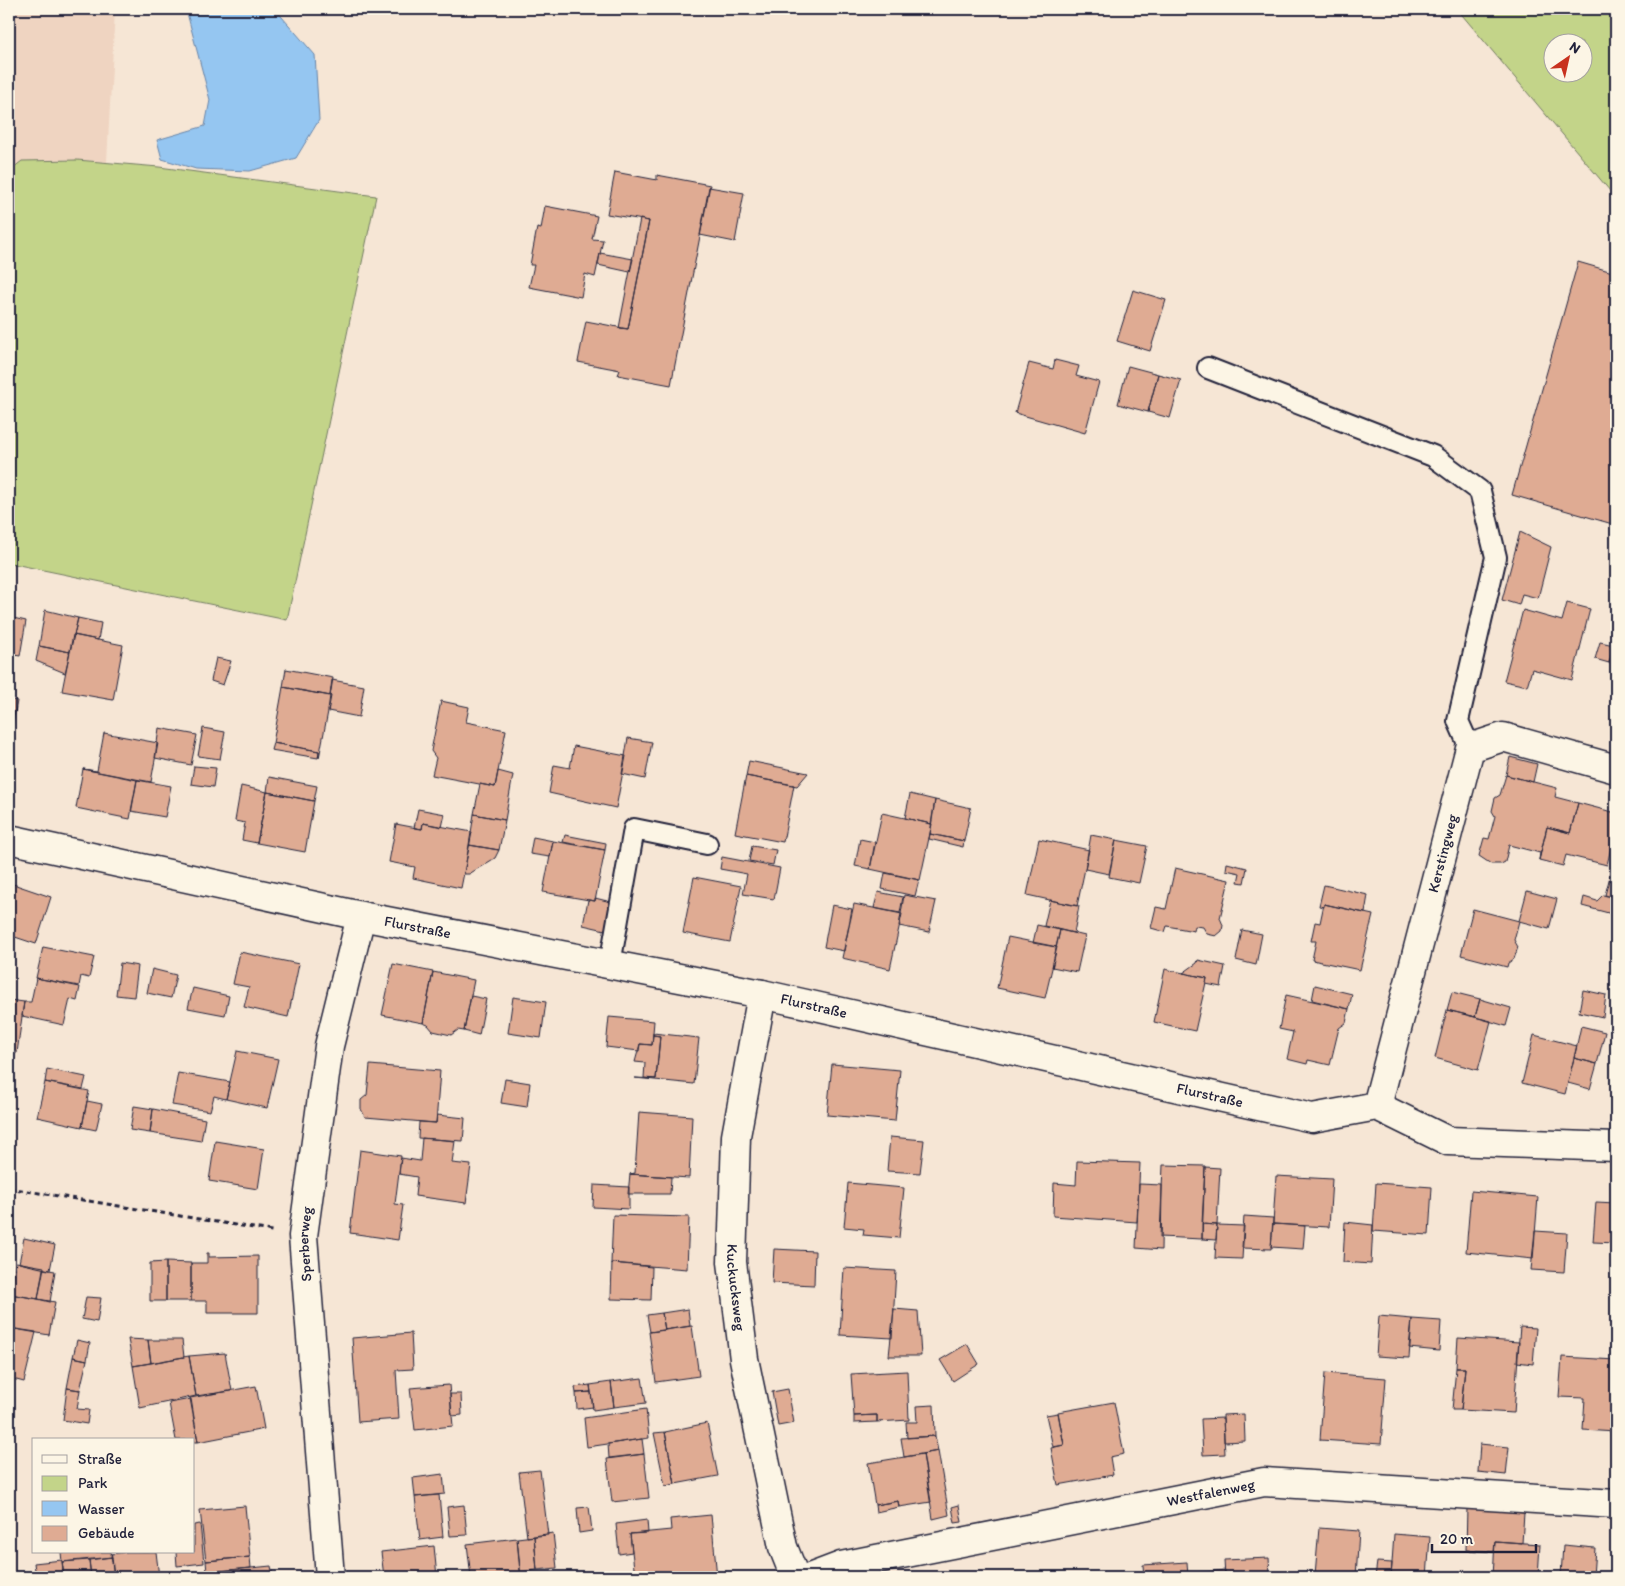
<svg xmlns="http://www.w3.org/2000/svg" width="1625" height="1586" viewBox="0 0 1625 1586" font-family="Itim,sans-serif">
<rect width="100%" height="100%" fill="#f6e6d5"/>
<filter id="ink" filterUnits="userSpaceOnUse"><feTurbulence type="fractalNoise" baseFrequency=".02" numOctaves="2"/><feDisplacementMap in="SourceGraphic" scale="10" xChannelSelector="R" yChannelSelector="G"/><feConvolveMatrix kernelMatrix="1 2 1 2 8 2 1 2 1" color-interpolation-filters="sRGB"/></filter>
<g filter="url(#ink)">
<!-- built -->
<path fill="#efd4c1" d="M9 9H115L107 162 77 160 22 161 9 171Z"/>
<!-- green -->
<path fill="#c3d489" stroke="#727b62" fill-rule="evenodd" d="M1457 9H1616V198ZM1552 42H1582V72H1552Z
M77 160 159 167 376 196 287 620 9 563V171L22 161Z"/>
<!-- water -->
<path fill="#95c6f1" stroke="#6784a8" d="M186 9H275L315 55 319 120 296 158 250 171 196 169 162 159 157 140 205 126 210 100Z"/>
<!-- building -->
<path fill="#dfab93" stroke="#22223b" d="M615 172 657 180V175L710 185 671 385 618 375 620 370 578 362 586 321 628 329 649 221 607 214Z
M709 187 744 193 735 242 700 235Z
M545 206 597 216 592 239 603 240 595 277 585 274 581 297 529 287 534 265H530L537 228 541 229Z
M640 219 649 221 628 329 619 328Z
M600 253 633 259 630 272 598 265Z
M1578 262 1616 273V525L1512 495Z
M1133 290 1166 300 1150 351 1117 341Z
M1055 360 1079 366 1076 376 1099 382 1085 433 1015 413 1029 363 1053 369Z
M1128 366 1158 374 1148 412 1118 404Z
M1158 374 1181 380 1170 418 1148 412Z
M1520 532 1551 547 1538 598 1522 594 1519 605 1502 600Z
M1567 603 1590 609 1572 680 1532 669 1527 686 1504 681 1523 610 1562 621Z
M45 610 78 618 70 652 39 646Z
M9 617 26 621 20 656 9 654Z
M78 618 101 623 98 640 74 635Z
M73 635 123 645 113 700 62 691Z
M1616 637V665L1609 663Z
M1600 642 1614 645 1609 663 1595 659Z
M39 646 70 652 65 673 36 661Z
M216 658 231 661 223 685 211 681Z
M286 669 333 678 330 696 283 687Z
M332 680 364 686 359 717 328 711Z
M283 687 331 696 319 758V751L273 743Z
M9 699 17 701 9 745Z
M441 701 469 707 466 722 506 730 495 787 432 775 436 758 431 751Z
M159 728 197 735 191 765 155 758Z
M203 728 225 732 220 759 198 756Z
M104 733 158 743 151 782 83 769 97 771Z
M628 738 652 742 645 779 622 774Z
M273 743 319 751 318 758 271 750Z
M574 746 626 756 616 808 549 793 554 765 570 768Z
M1510 757 1537 764 1533 782 1506 775Z
M749 761 808 773 797 786 746 776Z
M194 766 216 768 213 787 191 784Z
M83 769 137 780 130 819 76 808Z
M498 771 513 775 505 820 474 814 480 784 495 787Z
M1506 775 1557 788 1555 797 1578 803 1570 833 1547 827 1539 860 1540 853 1509 845 1505 862 1501 864H1491L1479 856 1484 838 1489 839 1495 816 1492 811 1495 798 1500 795Z
M746 776 794 785 783 842 735 833Z
M269 777 317 786 314 801 267 792Z
M137 780 171 786 165 817 131 811Z
M241 786 267 792 257 843 242 840 245 823 235 821Z
M267 792 314 801 305 852 257 843Z
M910 794 935 800 931 824 905 818Z
M935 800 971 808 964 841 930 834Z
M1578 803 1616 813V826L1607 865 1566 855 1563 866 1539 860 1547 827 1570 833Z
M418 809 445 814 442 827 423 823 422 829 414 828Z
M882 813 932 824 920 880 870 869Z
M474 814 505 820 499 850 469 845Z
M423 823 472 832 461 888 413 878 415 867 389 862 396 824 422 829Z
M930 834 964 841 963 847 929 839Z
M565 835 606 843 605 850 563 842Z
M1091 835 1116 840 1109 874 1085 869Z
M533 837 553 841 550 857 530 854Z
M860 839 875 842 870 869 855 866Z
M1039 839 1089 850 1077 906 1027 895Z
M1116 840 1147 846 1139 883 1109 877Z
M553 841 605 850 595 901 543 892Z
M469 845 499 850 495 858 469 874H464Z
M752 846 776 850 773 865 749 861Z
M722 857 780 868 774 899 743 894 747 874 720 869Z
M1227 863 1247 868 1244 883 1238 882 1240 873 1226 870Z
M1613 865 1616 866V898L1605 895Z
M1175 868 1229 880 1220 918 1223 925 1222 931 1216 936 1207 934 1203 927 1195 926 1194 931 1167 926 1165 932 1151 928 1156 907 1166 909Z
M885 873 919 880 915 896 882 889Z
M694 877 741 886 730 942 683 933Z
M13 884 51 897 36 944 9 935V896Z
M1324 885 1368 895 1365 913 1324 904V907L1319 906Z
M1527 891 1557 899 1549 929 1519 921Z
M878 892 903 897 900 913 874 908Z
M904 895 936 901 929 932 899 926Z
M1603 895 1616 898V915L1582 906 1584 897 1597 901Z
M595 898 611 902 605 930 583 925 588 900 595 901Z
M1050 900 1079 906 1074 933 1044 926Z
M854 904 902 914 890 969 842 958Z
M1324 904 1373 915 1360 970 1312 960 1316 941H1311L1315 922 1320 923Z
M832 905 852 909 844 951 824 947Z
M1473 909 1519 921 1514 940 1518 947 1514 959 1508 963 1507 967 1461 955Z
M1037 925 1060 930 1056 947 1033 943Z
M1060 930 1085 936 1077 972 1052 967Z
M1242 930 1262 934 1256 965 1236 960Z
M1008 937 1057 947 1045 998 997 988Z
M43 947 94 957 89 978 81 976 79 986 36 978Z
M240 952 299 964 288 1017 244 1007 249 987 233 984Z
M1198 960 1225 966 1221 987 1206 984 1207 978 1183 973 1197 963Z
M120 963 138 966 134 997 116 995Z
M393 964 433 972 423 1023 382 1015Z
M152 969 176 975 171 998 147 993Z
M1165 969 1207 978 1195 1031 1154 1022Z
M433 972 474 980 464 1031 458 1030 451 1035 433 1031 428 1025 423 1023Z
M36 978 80 987 77 1001 70 999 64 1025 22 1016 24 1002H31Z
M1315 985 1352 994 1349 1009 1312 1000Z
M193 988 229 996 225 1015 188 1008Z
M1583 990 1606 995 1603 1017 1579 1012Z
M1452 992 1480 999 1475 1017 1447 1010Z
M1286 995 1349 1009 1346 1023 1339 1028 1330 1065 1308 1060 1307 1064 1287 1059 1293 1032 1279 1029Z
M471 996 486 999 479 1035 464 1031Z
M513 997 546 1002 541 1038 508 1033Z
M1480 999 1511 1008 1506 1026 1475 1017Z
M9 1000 24 1002 17 1053 9 1052Z
M1447 1010 1491 1021 1478 1070 1435 1058Z
M609 1017 654 1021 652 1045 640 1044 639 1051 606 1047Z
M1581 1026 1605 1032 1597 1064 1574 1058Z
M653 1033 699 1038 694 1084 635 1078 656 1079 660 1036 653 1035Z
M653 1035 660 1036 656 1079 644 1078 645 1063 635 1062 640 1044 652 1045Z
M1534 1035 1577 1046 1565 1094 1522 1083Z
M237 1051 278 1059 267 1108 226 1099Z
M9 1052 15 1053 14 1066 9 1065Z
M1574 1058 1597 1064 1590 1089 1568 1083Z
M832 1064 900 1070 895 1121 827 1115Z
M370 1065 440 1071 436 1123 365 1117 361 1109V1100L367 1095Z
M47 1069 86 1077 83 1089 45 1082Z
M178 1073 230 1082 226 1099 214 1096 210 1111 172 1105Z
M505 1079 530 1083 527 1107 501 1103Z
M45 1082 89 1091 82 1127 37 1117Z
M87 1101 102 1104 96 1130 82 1127Z
M134 1106 153 1109 150 1133 130 1130Z
M153 1109 205 1119 201 1141 150 1133Z
M639 1112 692 1116 689 1178 630 1174 635 1173Z
M437 1115 465 1118 463 1141 418 1138 419 1122 436 1123Z
M890 1137 924 1140 920 1173 887 1171Z
M422 1138 455 1141 452 1163 471 1165 466 1203 415 1196 417 1177 399 1174 401 1158 420 1161Z
M215 1141 264 1149 258 1189 209 1181Z
M360 1150 401 1156 395 1204 403 1205 398 1240 350 1233Z
M1077 1161 1140 1163 1137 1222 1053 1216 1054 1183 1076 1185Z
M1163 1165 1205 1166 1202 1239 1160 1237Z
M1205 1167 1220 1168 1217 1225 1202 1224Z
M630 1174 671 1177 670 1194H628Z
M1276 1176 1332 1179 1329 1227 1273 1224Z
M848 1183 904 1188 899 1238 863 1235 864 1229 844 1227Z
M1376 1183 1432 1187 1429 1235 1373 1231Z
M1139 1184 1162 1185 1161 1250 1136 1248Z
M594 1185 629 1187V1209L593 1207Z
M1471 1191 1538 1197 1533 1259 1466 1252Z
M1596 1202 1616 1203V1243L1593 1242Z
M613 1215 689 1217 687 1269 611 1263Z
M1244 1216 1273 1218 1271 1249 1242 1248Z
M1345 1222 1373 1225 1371 1264 1343 1262Z
M1202 1224 1217 1225 1216 1240 1202 1239Z
M1273 1224 1305 1226 1303 1249 1271 1247Z
M1217 1225 1244 1226 1242 1259 1215 1258Z
M1535 1231 1567 1233 1564 1272 1531 1270Z
M24 1238 55 1245 50 1270 19 1263Z
M774 1249 815 1251 814 1285 772 1283Z
M207 1253H209V1257L258 1256V1313H207V1301H191V1263H207Z
M16 1262 44 1267 38 1299 10 1294Z
M166 1262V1301H150V1263Z
M166 1262 191 1263V1301H166Z
M612 1263 652 1267 651 1300 611 1299Z
M844 1268 896 1271 892 1338 840 1335Z
M43 1269 55 1271 50 1302 38 1299Z
M10 1294 55 1302 49 1335 9 1328Z
M86 1297 101 1298 97 1322 82 1319Z
M688 1309 690 1326 665 1330 662 1313Z
M894 1309 918 1311 921 1356H889Z
M662 1313 665 1330 650 1332 647 1315Z
M1379 1316 1412 1319 1409 1358 1376 1356Z
M1412 1319 1441 1321 1439 1351 1409 1348Z
M692 1326 699 1376 656 1382 649 1332Z
M1520 1327 1536 1328 1533 1364 1517 1362Z
M9 1328 36 1332 24 1382 9 1378Z
M411 1333 413 1369 396 1370 399 1419 358 1422 352 1338Z
M1458 1338 1519 1342 1514 1413 1461 1410 1465 1368H1456Z
M128 1339 148 1340 151 1363 133 1366Z
M77 1340 90 1343 87 1360 73 1357Z
M148 1340H182L184 1357 151 1363Z
M967 1344 979 1364 953 1381 940 1360Z
M225 1353 232 1391 196 1396 189 1356Z
M189 1356 196 1396 140 1408 133 1366Z
M73 1357 87 1360 80 1390 67 1388Z
M1562 1357 1616 1360V1432L1583 1430 1585 1398 1559 1397Z
M1456 1368H1465L1461 1410H1452Z
M907 1371 909 1420 877 1422V1415L854 1416 851 1374Z
M1325 1373 1386 1378 1381 1444 1320 1440Z
M642 1378 646 1403 614 1407 611 1382Z
M611 1382 614 1407 593 1410 590 1385Z
M449 1385 453 1426 415 1430 410 1388Z
M590 1385 591 1392 576 1393 575 1387Z
M256 1386 264 1429 198 1442 190 1398Z
M67 1388 80 1390 77 1409 89 1410 87 1424 63 1420Z
M788 1389 794 1423 778 1426 772 1392Z
M591 1392 593 1407 577 1409 576 1393Z
M450 1394H461L462 1415 452 1416Z
M191 1399 198 1442H194V1440H176L169 1403Z
M1114 1402 1124 1454 1110 1457 1113 1475 1058 1485 1051 1448 1064 1445 1058 1412Z
M934 1405 935 1436 907 1438 906 1422H917L916 1406Z
M646 1409 649 1438 587 1447 584 1418Z
M1058 1413 1064 1445 1053 1447 1046 1415Z
M1244 1414 1245 1441 1224 1442 1223 1415Z
M877 1415V1422L854 1423V1416Z
M1223 1418 1225 1454 1203 1455 1201 1419Z
M707 1423 718 1476 675 1484 665 1432Z
M665 1432 675 1484 665 1486 654 1433Z
M935 1436 938 1451 904 1457 901 1438Z
M642 1439 644 1454 609 1458 608 1444Z
M1480 1444 1509 1447 1506 1475 1478 1472Z
M938 1451 949 1515 933 1519 923 1454Z
M644 1454 649 1498 612 1502 607 1459Z
M923 1454 931 1502 899 1507 898 1501 875 1505 868 1463Z
M540 1470 548 1535 527 1537 519 1472Z
M443 1474 445 1494 415 1497 413 1478Z
M439 1495 443 1537 420 1540 415 1497Z
M898 1501 899 1507 876 1512 875 1505Z
M464 1505 467 1535 450 1536 447 1507Z
M959 1505 962 1522 955 1523 952 1507Z
M245 1506 250 1557 206 1561 200 1510Z
M589 1507 592 1531 579 1533 577 1508Z
M1467 1508 1524 1513 1522 1543 1495 1541 1494 1552 1466 1550Z
M711 1515 717 1577H635L630 1534 671 1530 670 1519Z
M647 1520 648 1533 630 1534 632 1552 619 1554 616 1524Z
M200 1524 204 1563 177 1566 176 1552H194V1525Z
M1319 1528 1359 1531 1356 1577H1311V1575H1315Z
M553 1533 557 1568 537 1570 534 1536Z
M1394 1534 1430 1537 1427 1577H1391Z
M534 1536 537 1570 520 1572 517 1538Z
M517 1538 521 1577H471L467 1544Z
M1495 1541 1540 1544 1538 1577H1493Z
M1563 1545 1595 1548 1593 1577 1561 1576Z
M434 1546 437 1577H384L381 1552Z
M61 1552H111L112 1557 62 1562Z
M127 1552H156L159 1577H114L111 1554Z
M112 1557 114 1577H91L89 1560Z
M250 1557 251 1568 207 1572 206 1561Z
M1269 1558 1270 1577H1225L1224 1560Z
M62 1560 64 1577H36L34 1563Z
M89 1560 91 1577H64L62 1562Z
M1187 1562 1188 1577H1144L1143 1565Z
M1377 1562 1392 1563 1391 1577H1375Z
M271 1566 273 1577H222L221 1571Z
M1225 1570V1577H1206V1572Z
M1206 1572V1577H1188V1573Z"/>
<g fill="none" stroke-linecap="round" stroke-linejoin="round">
<defs>
<path id="service" d="M1208 368 1433 456 1480 491 1496 557 1458 721 1470 748
M610 964 634 829 707 844"/>
<g id="minor">
<path id="s1" d="M9 839 361 916 762 994 1312 1118 1377 1106 1448 1141 1616 1147"/>
<path id="s2" d="M762 994 736 1136 732 1262 744 1359 783 1547 795 1577"/>
<path id="s3" d="M1377 1106 1470 748 1503 737 1616 769"/>
<path id="s4" d="M330 1577 303 1236 329 1046 361 916"/>
<path id="s5" d="M812 1577 841 1566 1264 1482 1616 1504"/>
</g>
</defs>
<!-- service casing -->
<use href="#service" stroke="#22223b" stroke-width="24"/>
<!-- minor casing -->
<use href="#minor" stroke="#22223b" stroke-width="31"/>
<!-- path -->
<path stroke="#22223b" stroke-width="3" stroke-dasharray="5 4" stroke-linecap="butt" d="M9 1188 272 1231"/>
<!-- service -->
<use href="#service" stroke="#fcf5e5" stroke-width="20"/>
<!-- minor -->
<use href="#minor" stroke="#fcf5e5" stroke-width="28"/>
</g>
</g>
<g text-anchor="middle" stroke-width="4.5" stroke-linejoin="round" paint-order="stroke">
<!-- street labels -->
<g font-size="15" fill="#22223b" stroke="#fcf5e5">
<text dy="5" stroke="none"><textPath href="#s3" startOffset="261">Kerstingweg</textPath></text>
<text dy="5" stroke="none"><textPath href="#s1" startOffset="418">Flurstraße</textPath></text>
<text dy="5" stroke="none"><textPath href="#s1" startOffset="822">Flurstraße</textPath></text>
<text dy="5" stroke="none"><textPath href="#s1" startOffset="1228">Flurstraße</textPath></text>
<text dy="5" stroke="none"><textPath href="#s4" startOffset="334">Sperberweg</textPath></text>
<text dy="5" stroke="none"><textPath href="#s2" startOffset="296">Kuckucksweg</textPath></text>
<text dy="5" stroke="none"><textPath href="#s5" startOffset="408">Westfalenweg</textPath></text>
</g>
</g>
<!-- margin -->
<rect width="1625" height="1586" fill="none" stroke="#fcf5e5" stroke-width="30"/>
<rect x="15" y="15" width="1595" height="1556" fill="none" stroke="#22223b" stroke-width="2" filter="url(#ink)"/>
<!-- legend -->
<rect x="32" y="1438" width="162" height="115" fill="#fcf5e5" stroke="#a5a1a1"/>
<rect x="42" y="1455" width="25" height="8" fill="#fcf5e5" stroke="#a5a1a1"/>
<text x="78" y="1464" font-size="15" fill="#22223b">Straße</text>
<rect x="42" y="1476" width="25" height="15" fill="#c3d489" stroke="#a5a1a1"/>
<text x="78" y="1488" font-size="15" fill="#22223b">Park</text>
<rect x="42" y="1501" width="25" height="15" fill="#95c6f1" stroke="#a5a1a1"/>
<text x="78" y="1514" font-size="15" fill="#22223b">Wasser</text>
<rect x="42" y="1526" width="25" height="15" fill="#dfab93" stroke="#a5a1a1"/>
<text x="78" y="1538" font-size="15" fill="#22223b">Gebäude</text>
<!-- north arrow -->
<g transform="translate(1568 58) rotate(34)"><circle r="24" fill="#fcf5e5" stroke="#a5a1a1"/>
<path d="M0-4L9 19L0 12L-9 19Z" fill="#c8321e"/>
<text y="-8" font-size="14" font-weight="bold" text-anchor="middle" fill="#22223b">N</text>
</g>
<!-- scale -->
<path d="M1432 1544v8h104v-8" fill="none" stroke="#22223b" stroke-width="2.5"/>
<text x="1440" y="1544" font-size="15" fill="#22223b" stroke="#fcf5e5" stroke-width="4" paint-order="stroke">20 m</text>
</svg>
